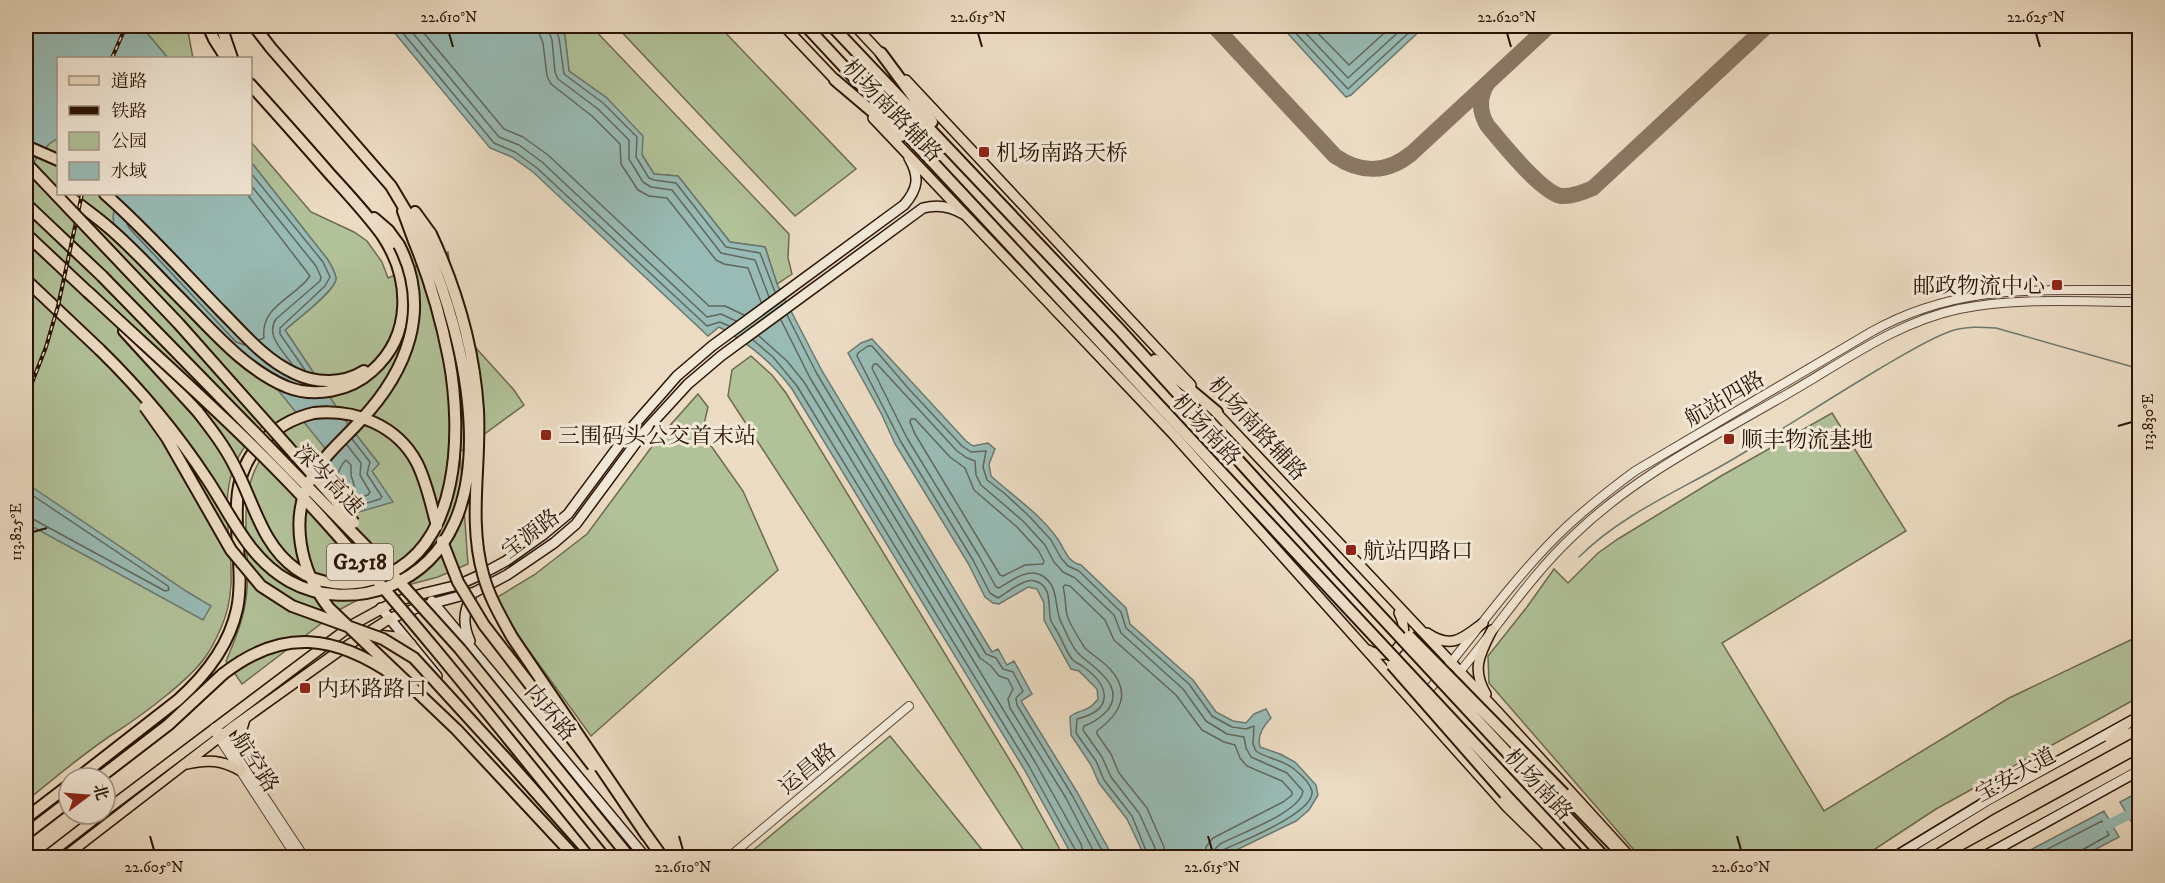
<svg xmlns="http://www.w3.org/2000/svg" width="2165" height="883" viewBox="0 0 2165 883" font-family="'IM FELL DW Pica','Noto Serif SC',serif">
<rect width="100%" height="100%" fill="#ebdbc2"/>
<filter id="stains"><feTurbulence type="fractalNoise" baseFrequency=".00333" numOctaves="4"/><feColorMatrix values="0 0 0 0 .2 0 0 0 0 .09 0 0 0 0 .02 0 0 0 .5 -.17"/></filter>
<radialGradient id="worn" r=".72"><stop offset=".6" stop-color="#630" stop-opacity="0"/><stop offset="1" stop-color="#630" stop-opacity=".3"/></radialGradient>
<!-- green -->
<path fill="#b1c198" stroke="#6e6a4e" stroke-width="1.5" d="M141 26H187L193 58H168Z
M559 26H591L789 234 788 258 792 274 777 284 765 247 730 242 678 176 654 174 607 98 569 71 565 36Z
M616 26H719L856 169 795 216Z
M58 138V194H118L230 354 256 362 325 448 319 459 372 471 379 464 347 423 285 330C295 321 337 290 336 278 335 272 331 265 328 260L251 162V142L311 212 354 232 367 241 382 262 388 278 448 252 454 295 462 327 476 348 514 390 524 405 460 452 468 564 438 577 363 597 339 610 242 684 226 661C236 638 245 616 247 590 251 538 231 482 276 441L263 426C193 490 253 556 221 628 217 637 212 648 206 656 190 680 141 716 116 732 85 752 55 778 26 801V171L49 144Z
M751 356 772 375 786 393 1017 772 1064 857H1028L728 396 732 370Z
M698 394 708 407 702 433 743 491 778 570 591 736 522 641 496 598 534 575 587 534 656 441Z
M1832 413 1906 531 1722 643 1824 811 2009 698 2139 636V697L1936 809 1863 857H1640L1489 683 1488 656 1527 607 1554 569 1568 583 1598 553 1618 539 1721 476Z
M890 736 988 857H745Z"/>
<!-- water -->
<path fill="#98bbb5" stroke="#6c786e" stroke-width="1.5" d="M26 26H141L168 58H58V138L49 144 26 171Z
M389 26H559L565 36 569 71 607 98 643 136 642 155 654 174 678 176 730 242 765 247 777 284 822 371 992 652 998 649 1007 665 1014 661 1032 694 1021 701 1077 792 1113 857H1073L1024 769 792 389C772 362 749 343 719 327L708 336 533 172 512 157 490 148Z
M1281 26H1425L1351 95 1346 97Z
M251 162 328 260C331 265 335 272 336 278 336 290 295 321 285 330L347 423 379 464 372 471 393 502 335 519C307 504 312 472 325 448L256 363 230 354 114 227 113 216 118 194H250Z
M872 339 966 441 973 446 988 443 995 449 989 464 991 476C1013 496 1039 513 1057 538 1065 549 1066 561 1081 565L1126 608 1130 624 1193 680 1216 712 1233 721 1246 723 1254 714 1266 709 1271 718C1263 726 1257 736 1260 747L1280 754 1295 762 1316 785 1318 795 1309 810 1296 821 1222 857H1145L1127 819 1099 783 1091 765 1071 735 1070 717C1077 709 1087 714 1098 699L1097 689 1079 671 1071 669 1044 620V603L1037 589 1028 587 999 604 993 603 985 597 968 563 895 444 882 415 848 353 861 343Z
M26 483 186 591 211 606 203 620 26 523Z
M2139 792V828L2136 830 2120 802Z
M2104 811 2119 837 2081 857H2017Z"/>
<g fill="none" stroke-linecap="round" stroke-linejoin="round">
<!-- shore -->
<path stroke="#61675c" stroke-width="1.5" d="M397 26 494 143 515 152 537 168 707 326 720 322 729 326
M407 26 499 137 519 145 542 162 707 317 721 314 736 321
M418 26 504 129 523 137 548 155 709 306H725L744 315
M538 26 539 33 543 43 547 76 551 84 592 116 620 144 621 164 638 190 649 196 667 198 716 260 724 264 748 268 761 302
M547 26 552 40 555 72 558 79 598 109 629 140V159L643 182 651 187 672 190 721 253 755 260 769 297
M554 26 559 38 564 74 603 103 637 137 636 157 649 178 654 180 676 183 726 247 760 253 775 292
M1289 26 1348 89 1416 26
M1299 26 1348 78 1405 26
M1311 26 1349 65 1392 26
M250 172 323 262 330 277 325 286 280 328V334L305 370
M250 184 316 266 321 277 320 281 276 319C265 335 283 351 292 364
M247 194 310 276C295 298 260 306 264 338L259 340
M127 224 130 229 236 342 245 345
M787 315 817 374 986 654 996 658 1003 669 1013 672 1023 691 1016 698 1017 705 1072 795 1106 858
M781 320 810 378 980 658 991 666 999 676 1008 679 1013 689 1008 699 1010 708 1066 798 1097 858
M759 336 787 361 804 382 1035 762 1081 844 1085 858
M753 340 773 357 797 386 1029 766 1077 853V858
M911 419H915L950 457 965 468 974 490 1017 527 1038 550 1044 561 1043 564 1025 565 1003 576 1000 575 915 434 910 422Z
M346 460 351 465V475L355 488 341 494C333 484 338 468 346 460Z
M26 491 168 586 169 590 165 591 31 518H26
M345 502 368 495 370 492 360 475 361 463 347 445
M351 508 380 499 382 497 367 474 370 462 352 439
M1149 858 1132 816 1104 780 1096 761 1076 733 1077 719C1114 710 1111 686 1082 666 1080 664 1076 663 1074 661 1067 655 1063 641 1058 633 1056 629 1053 625 1051 621 1047 609 1054 586 1035 581 1024 578 1007 593 998 598L990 593 973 560 901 442 857 356 858 353 868 346H872L908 388 962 446 971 452 986 451 983 467 987 480 1004 493 1029 516 1051 540 1061 558 1068 566 1079 571 1121 612 1126 628 1189 684 1212 716 1232 727 1246 729 1254 726 1253 744 1256 751C1267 759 1282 759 1294 769 1299 773 1310 783 1312 791 1315 813 1242 841 1225 849L1221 858
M1157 858 1156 850 1139 813 1111 777 1102 757 1083 730 1084 726C1093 723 1100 718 1107 711 1126 687 1096 669 1081 656 1072 649 1067 634 1062 624 1053 609 1061 586 1041 575 1027 568 1011 581 999 588L996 587 979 556 907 438 872 368 874 364H877L957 451 967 458 975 461 976 475 981 485 1023 521 1045 545 1054 562 1063 572 1075 578 1114 615 1121 633 1183 689 1206 721 1227 734 1244 737 1246 748 1251 757 1287 773 1303 791C1301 812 1239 834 1220 844L1215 849 1213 858
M1166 858 1164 847 1147 808 1119 773 1111 754 1097 734V731C1120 714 1132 693 1110 669 1103 661 1092 655 1085 648 1081 642 1068 621 1067 615 1065 606 1066 597 1063 587L1065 585 1070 586 1105 620 1114 640 1176 695 1202 730 1224 742 1235 745 1240 758 1247 766 1282 781 1292 792V795L1283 802 1213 838 1206 847 1204 858
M2030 858 2102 821 2109 835 2082 850 2080 858"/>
<!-- stream -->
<path stroke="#6c786e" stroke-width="1.5" d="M1579 557C1624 512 1686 488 1740 455 1786 427 1832 397 1879 369 1902 356 1926 340 1951 331 1966 326 1981 327 1996 328L2140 369"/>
<!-- river -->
<path stroke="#98bbb5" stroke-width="10" d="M2100 829 2140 809"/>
<!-- taxiway -->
<path stroke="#8a7762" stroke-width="16" d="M1214 26 1335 156C1361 174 1388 173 1412 153L1549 26
M1487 84C1479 97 1479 111 1487 125 1501 142 1541 192 1561 196 1572 197 1584 192 1593 188L1767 26"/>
<defs>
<path id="tertiary" d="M1458 674C1497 628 1530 576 1574 535 1636 475 1715 436 1789 393 1843 362 1897 322 1959 309 2017 297 2080 302 2140 302
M1424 696C1468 643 1508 585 1557 536 1581 512 1608 491 1635 471L1871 332C1959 282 2042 291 2140 290
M214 728 223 734 305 858
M217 735 297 858
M728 858 909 706"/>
<path id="secondary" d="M425 593 458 585 480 575 506 561 544 534 568 514 634 425 677 376 712 346 904 205C918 189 920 177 909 158
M432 601 646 858
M381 608 437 676
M389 619 419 607 475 592 507 575 554 543 576 524 644 432 688 384 721 356 923 208C938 204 950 206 963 214
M470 641C463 625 463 613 471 597
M1893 858 1990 799 2140 716
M1981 858 2140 770"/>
<path id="primary" d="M784 26 840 85
M855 26 884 57
M906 80 1191 385
M873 118 1173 434 1507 807 1559 858
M1213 409 1497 711 1631 858
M1427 633C1452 650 1463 638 1483 623
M376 635 397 637 411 644
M1368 650C1396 665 1412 638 1399 613
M1486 694C1471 669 1480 654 1492 630
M2110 740 2128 723
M187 764C208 759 222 760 241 771
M245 766 239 739 245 719
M105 811 352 625 394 602 425 593
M44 858 101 814
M63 858 230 729 339 651 389 619
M1912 858 1992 809 2140 728
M1959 858 2140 759"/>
<path id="trunk" d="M806 26 1302 559
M832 26 1121 331 1337 569
M881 53 932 122
M835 80 901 136
M1155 360 1217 412
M1505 794 1566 858
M1564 794 1626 858"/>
<path id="motorway" d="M208 26 214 39 226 58
M221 26 232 58
M254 26 271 48 391 186 422 238
M26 146 58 160
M65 194C80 205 94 215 108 227 133 248 156 274 179 297 212 330 244 369 287 387 315 398 350 391 372 371 413 335 411 278 382 235 366 213 347 193 329 173 303 143 277 114 250 84
M105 194C146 230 183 272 221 311 243 333 265 360 294 373 316 384 343 384 364 371
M26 204 102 276
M403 211 414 241
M415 212 431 234
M374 218 388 230 399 245
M26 234 93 297
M26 280 100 350
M124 331 198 412
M508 761 594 858
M78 778 178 700C206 675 229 646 237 609 248 555 218 490 259 445 275 428 292 418 314 413
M99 778 168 725 223 674
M26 818 69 785
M26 834 69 801"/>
</defs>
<!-- tertiary casing -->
<use href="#tertiary" stroke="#5a4533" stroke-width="10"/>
<!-- secondary casing -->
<use href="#secondary" stroke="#2a1303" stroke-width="12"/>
<!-- primary casing -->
<use href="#primary" stroke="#2a1303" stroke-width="12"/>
<!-- trunk casing -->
<use href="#trunk" stroke="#2a1303" stroke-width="14"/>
<!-- motorway casing -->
<use href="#motorway" stroke="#2a1303" stroke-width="14"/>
<!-- tertiary -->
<use href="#tertiary" stroke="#f2e8d7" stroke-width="8"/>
<!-- secondary -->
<use href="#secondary" stroke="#f2e8d7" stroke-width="9"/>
<!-- primary -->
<use href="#primary" stroke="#ebdbc2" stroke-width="9"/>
<!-- trunk -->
<use href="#trunk" stroke="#ebdbc2" stroke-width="10"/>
<!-- motorway -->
<use href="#motorway" stroke="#ebdbc2" stroke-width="10"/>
<defs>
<path id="rail" d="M112 58 126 26
M26 398 46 347 58 306 82 194"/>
</defs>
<!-- rail casing -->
<use href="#rail" stroke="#2a1303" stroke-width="4"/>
<!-- rail -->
<use href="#rail" stroke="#f2e8d7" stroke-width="1.5" stroke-dasharray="4.5" stroke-linecap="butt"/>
<defs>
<path id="trunk-bridge" d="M1302 559 1581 858
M1337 569 1605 858
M1409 636 1564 794
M1392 665 1505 794"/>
<path id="motorway-bridge" d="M26 163 179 324 336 501 354 523
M431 234C457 290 474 347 478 410 481 465 468 520 483 574 489 597 501 617 512 637L647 836
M399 245C432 309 407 371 361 420 345 438 325 454 313 475 288 517 300 571 329 608L457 730 576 858
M102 276 386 567 460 649 630 858
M88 292C167 366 250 438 323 519 421 628 512 744 605 858
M100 350C140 389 176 432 207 479 231 515 249 559 289 581 319 598 358 599 390 586 517 533 465 331 422 238
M145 407 167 438 231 550 261 586 292 606 383 639 414 658 508 761
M198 412C212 430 226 448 236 469 254 503 262 545 296 569 319 586 351 587 378 578 462 550 462 429 449 359 441 318 430 280 414 241
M314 413C355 409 397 425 417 463 427 483 431 505 437 526
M442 541 458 582 484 625 593 766
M223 674C283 627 336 635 396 677
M643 830 663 858"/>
</defs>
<!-- trunk-bridge casing -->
<use href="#trunk-bridge" stroke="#2a1303" stroke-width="14" stroke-linecap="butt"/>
<!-- motorway-bridge casing -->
<use href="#motorway-bridge" stroke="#2a1303" stroke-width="14" stroke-linecap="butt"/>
<!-- trunk-bridge -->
<use href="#trunk-bridge" stroke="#ebdbc2" stroke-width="10"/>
<!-- motorway-bridge -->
<use href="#motorway-bridge" stroke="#ebdbc2" stroke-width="10"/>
</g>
<!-- ticks -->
<path fill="none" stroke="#2a1303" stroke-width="2" d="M449 33 453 47M978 33 982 47M1507 33 1511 47M2036 33 2040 47M2118 426 2132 422M33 532 47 528M150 836 154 850M679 836 683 850M1208 836 1212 850M1737 836 1741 850"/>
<!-- markers -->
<g fill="#8f2418" stroke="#f2e8d7" stroke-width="2">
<rect x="978" y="146" width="12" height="12" rx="3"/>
<rect x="2051" y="279" width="12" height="12" rx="3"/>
<rect x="540" y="429" width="12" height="12" rx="3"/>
<rect x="1723" y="433" width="12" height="12" rx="3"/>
<rect x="1345" y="544" width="12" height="12" rx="3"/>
<rect x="299" y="682" width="12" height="12" rx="3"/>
</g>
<g text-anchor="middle" stroke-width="6" stroke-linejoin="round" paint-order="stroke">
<!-- shield labels -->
<rect fill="#f2e8d7" stroke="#665343" stroke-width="1.5" x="327" y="544" width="66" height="36" rx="4.5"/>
<g font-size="21" font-weight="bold" fill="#2a1303">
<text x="360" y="569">G2518</text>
</g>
<!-- street labels -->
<g font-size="22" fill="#2a1303" stroke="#f2e8d7">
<text transform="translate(893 110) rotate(46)" y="8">机场南路辅路</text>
<text transform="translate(1724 398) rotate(-30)" y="8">航站四路</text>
<text transform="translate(1258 428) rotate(47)" y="8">机场南路辅路</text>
<text transform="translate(1207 429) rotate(47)" y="8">机场南路</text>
<text transform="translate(329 479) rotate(46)" y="8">深岑高速</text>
<text transform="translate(530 533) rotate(-37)" y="8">宝源路</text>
<text transform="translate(551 712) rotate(50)" y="8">内环路</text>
<text transform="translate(256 762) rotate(57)" y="8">航空路</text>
<text transform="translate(807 768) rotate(-40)" y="8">运昌路</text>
<text transform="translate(2015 774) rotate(-29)" y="8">宝安大道</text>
<text transform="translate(1539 784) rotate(47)" y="8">机场南路</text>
</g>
<!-- poi labels -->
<g font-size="22" fill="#2a1303" stroke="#f2e8d7" text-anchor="start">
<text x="996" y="160">机场南路天桥</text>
<text x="2045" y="293" text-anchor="end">邮政物流中心</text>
<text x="558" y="443">三围码头公交首末站</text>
<text x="1741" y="447">顺丰物流基地</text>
<text x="1363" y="558">航站四路口</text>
<text x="317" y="696">内环路路口</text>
</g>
</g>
<!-- margin -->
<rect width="2165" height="883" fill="none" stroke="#ebdbc2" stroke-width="66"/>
<!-- legend -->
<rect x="57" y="57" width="195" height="138" fill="#f2e8d7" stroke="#a29382" stroke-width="1.5"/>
<rect x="69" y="76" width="30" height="9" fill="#ebdbc2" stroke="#a29382" stroke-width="1.5"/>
<text x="111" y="87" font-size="18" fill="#2a1303">道路</text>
<rect x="69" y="106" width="30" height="9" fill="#2a1303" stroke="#a29382" stroke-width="1.5"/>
<text x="111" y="117" font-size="18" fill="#2a1303">铁路</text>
<rect x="69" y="132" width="30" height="18" fill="#b1c198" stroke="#a29382" stroke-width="1.5"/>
<text x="111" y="147" font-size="18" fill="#2a1303">公园</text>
<rect x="69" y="162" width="30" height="18" fill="#98bbb5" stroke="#a29382" stroke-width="1.5"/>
<text x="111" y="177" font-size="18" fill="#2a1303">水域</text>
<!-- north arrow -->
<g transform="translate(87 796) rotate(74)"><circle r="28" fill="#f2e8d7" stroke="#a29382" stroke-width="1.5"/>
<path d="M0-4.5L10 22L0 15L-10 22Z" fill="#8f2418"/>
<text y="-9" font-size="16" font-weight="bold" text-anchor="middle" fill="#2a1303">北</text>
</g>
<rect x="33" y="33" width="2099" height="817" fill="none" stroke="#2a1303" stroke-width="2"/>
<g font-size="15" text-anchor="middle" fill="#2a1303">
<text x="449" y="22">22.610°N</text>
<text x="978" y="22">22.615°N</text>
<text x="1507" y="22">22.620°N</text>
<text x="2036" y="22">22.625°N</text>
<text transform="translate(2148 422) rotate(-90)" y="5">113.830°E</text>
<text transform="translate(16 532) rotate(-90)" y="5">113.825°E</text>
<text x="154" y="872">22.605°N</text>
<text x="683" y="872">22.610°N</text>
<text x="1212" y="872">22.615°N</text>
<text x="1741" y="872">22.620°N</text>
</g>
<rect width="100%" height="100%" filter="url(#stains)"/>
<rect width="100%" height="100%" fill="url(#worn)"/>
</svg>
